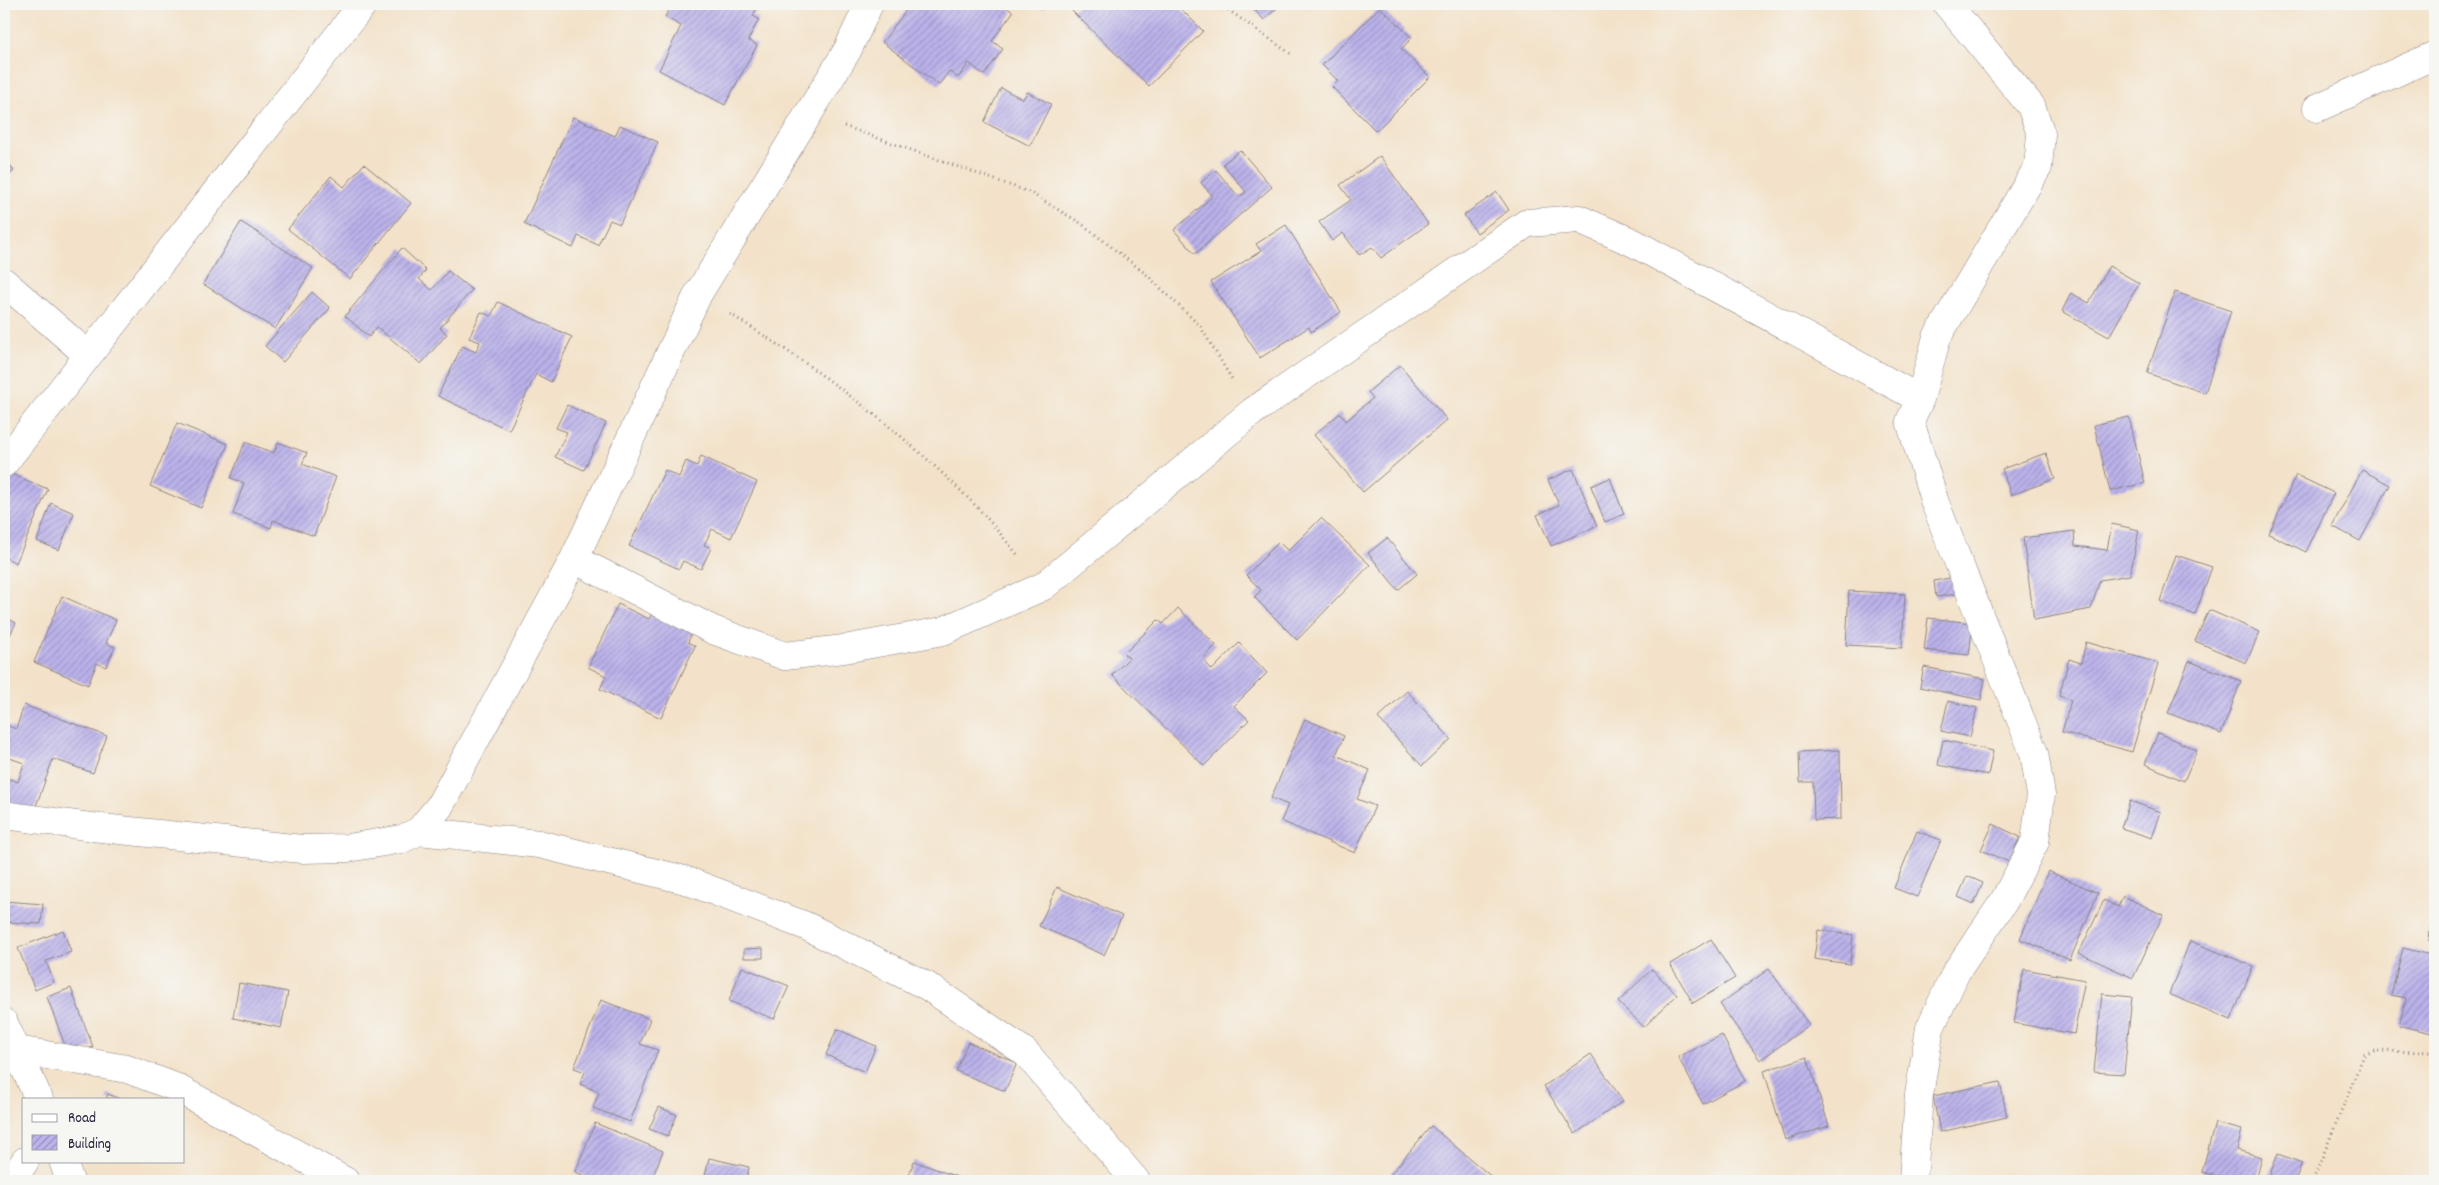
<svg xmlns="http://www.w3.org/2000/svg" width="2439" height="1185" viewBox="0 0 2439 1185" font-family="Dekko,sans-serif">
<defs>
<pattern id="building-hatch" width="6" height="6" patternUnits="userSpaceOnUse" patternTransform="scale(1.25)"><rect width="6" height="6" fill="#bcb3eb"/><path d="M-1 1l2-2M0 6l6-6M5 7l2-2" fill="none" stroke="#9891c0"/></pattern>
</defs>
<rect width="100%" height="100%" fill="#f6f6f2"/>
<filter id="ink" filterUnits="userSpaceOnUse"><feTurbulence type="fractalNoise" baseFrequency=".02" numOctaves="2"/><feDisplacementMap in="SourceGraphic" scale="10" xChannelSelector="R" yChannelSelector="G"/><feConvolveMatrix kernelMatrix="1 2 1 2 8 2 1 2 1" color-interpolation-filters="sRGB"/></filter>
<filter id="wash" filterUnits="userSpaceOnUse"><feTurbulence type="fractalNoise" baseFrequency=".0096" numOctaves="4" result="noise"/><feDisplacementMap in="SourceGraphic" scale="20" xChannelSelector="R" yChannelSelector="G"/><feGaussianBlur stdDeviation="1.12" result="paint"/><feColorMatrix in="noise" values="0 0 0 0 0 0 0 0 0 0 0 0 0 0 0 0 0 1.4 0 .05"/><feComposite in="paint" operator="in"/></filter>
<g filter="url(#wash)">
<rect width="100%" height="100%" fill="#f3e2c9"/>
<g id="blocks">
<!-- building -->
<path fill="url(#building-hatch)" d="M672 4H759L753 16 759 19 748 40 757 45 725 105 659 70 681 26 665 17Z
M911 4H1002L1013 12 992 41 1003 49 984 75 969 63 958 78 949 71 939 85 882 42Z
M1036 4H1047L1043 9Z
M1079 4H1176L1203 31 1149 86 1072 11Z
M1249 4H1281L1264 20Z
M1380 7 1412 38 1401 49 1430 77 1376 131 1332 87 1338 81 1322 65Z
M1001 88 1023 99 1027 92 1051 104 1030 146 984 122Z
M573 117 615 136 620 125 658 142 620 224 610 220 598 245 578 236 573 248 524 224Z
M1240 150 1272 187 1195 254 1174 230 1213 196 1201 183 1216 170 1239 197 1246 192 1223 164Z
M1380 156 1428 224 1381 258 1372 247 1359 255 1343 233 1332 241 1319 222 1351 200 1340 185Z
M4 157 14 171 4 178Z
M364 164 411 203 350 279 288 229 331 176 344 187Z
M1497 192 1509 210 1477 233 1464 215Z
M241 222 313 268 275 329 203 284Z
M1286 225 1341 312 1311 332 1309 327 1260 358 1211 282 1261 251 1256 244Z
M402 248 426 270 419 279 432 290 448 271 472 290 440 328 447 334 421 364 377 327 369 337 345 316Z
M2109 266 2139 283 2109 337 2062 311 2071 293 2089 303Z
M312 292 330 308 283 362 265 346Z
M2175 292 2231 311 2205 393 2147 373Z
M498 302 572 337 551 382 536 374 509 430 438 396 462 346 476 352 480 342 469 338 481 312 491 316Z
M1400 365 1447 420 1363 492 1314 435 1340 413 1346 421 1373 398 1368 392Z
M567 405 606 423 584 470 555 457 567 432 556 428Z
M2129 417 2145 483 2110 491 2094 425Z
M177 423 228 444 201 508 150 486Z
M245 442 274 453 278 442 307 453 302 464 336 477 314 536 273 520 271 528 233 514 244 483 231 478Z
M2046 453 2055 479 2011 495 2002 469Z
M701 456 757 482 731 538 712 529 704 545 711 548 701 569 683 561 679 569 629 546 665 470 679 477 686 461 697 466Z
M1573 469 1597 526 1551 546 1537 515 1559 505 1548 480Z
M2362 470 2390 485 2360 541 2332 526Z
M4 471 48 489 16 563 4 557Z
M2296 475 2334 493 2306 552 2269 534Z
M1610 478 1624 514 1605 522 1591 486Z
M51 503 74 513 59 550 37 541Z
M1321 518 1370 565 1297 640 1254 597 1261 590 1246 575 1279 542 1288 551Z
M2112 524 2139 530 2130 575 2100 580 2091 609 2034 620 2023 538 2074 531 2075 546 2107 550Z
M1387 538 1417 574 1398 590 1368 553Z
M2176 555 2212 567 2195 615 2160 601Z
M1960 576 1963 593 1936 597 1934 581Z
M1849 591 1905 594 1902 648 1846 645Z
M62 596 116 620 106 643 115 647 106 667 97 663 88 685 34 662Z
M618 604 649 619 653 611 693 629 688 642 695 646 661 718 600 689 606 676 588 667Z
M1178 608 1216 645 1203 659 1212 670 1239 643 1267 673 1234 706 1249 720 1204 766 1112 675 1129 658 1124 654 1158 620 1163 624Z
M2209 610 2260 632 2246 663 2195 641Z
M4 616 16 623 4 647Z
M1928 618 1973 623 1969 655 1924 650Z
M2086 642 2158 663 2132 752 2062 732 2071 700 2059 696 2069 659 2081 663Z
M2189 661 2241 681 2221 734 2168 713Z
M1924 667 1985 679 1981 700 1920 687Z
M1407 691 1451 739 1422 766 1378 718Z
M1948 701 1977 708 1970 737 1941 731Z
M24 705 107 736 93 773 53 759 32 817 4 806V777L18 782 24 763 4 756V724L16 729Z
M1305 719 1344 736 1336 755 1370 770 1357 799 1375 806 1355 853 1281 821 1288 805 1271 798Z
M2158 733 2197 750 2184 781 2145 764Z
M1943 740 1993 751 1988 775 1938 765Z
M1840 750 1841 819 1814 820 1813 782H1800L1799 752Z
M2130 801 2161 812 2152 838 2121 828Z
M1993 824 2020 837 2009 862 1981 850Z
M1917 831 1941 840 1917 897 1894 888Z
M2048 871 2098 893 2070 960 2020 939Z
M1967 876 1983 883 1974 904 1958 897Z
M1057 887 1122 916 1104 955 1039 926Z
M2123 896 2163 915 2133 978 2079 953 2104 900 2118 907Z
M4 901 43 904 41 924 4 922Z
M2432 908H2435V942L2429 941Z
M63 930 71 952 46 961 54 982 35 990 18 948Z
M1818 930 1853 935 1850 964 1814 959Z
M1711 939 1735 978 1693 1003 1670 964Z
M2190 941 2253 966 2231 1020 2169 994Z
M763 948V958H744V949Z
M2403 948 2435 956V1034L2399 1025 2406 998 2391 995Z
M742 967 789 986 774 1019 729 1001Z
M1652 969 1677 995 1644 1027 1618 1002Z
M1769 969 1809 1025 1760 1060 1720 1004Z
M2024 969 2085 980 2074 1034 2014 1023Z
M239 983 288 992 281 1028 233 1018Z
M71 988 93 1047 69 1056 47 997Z
M2102 994 2132 997 2124 1074 2094 1072Z
M601 1000 650 1019 640 1044 658 1050 630 1122 593 1108 599 1092 580 1084 585 1072 574 1068Z
M837 1029 876 1046 865 1072 826 1055Z
M1722 1035 1745 1081 1703 1104 1678 1057Z
M968 1042 1017 1063 1005 1091 956 1071Z
M1591 1054 1623 1101 1575 1134 1544 1086Z
M1807 1057 1829 1126 1785 1140 1764 1071Z
M2000 1082 2007 1117 1940 1132 1933 1096Z
M108 1094 120 1099H106Z
M659 1107 677 1115 668 1136 649 1129Z
M595 1123 663 1151 651 1181H598L575 1172Z
M2215 1123 2242 1130 2237 1150 2262 1157 2256 1181H2235L2202 1172Z
M1431 1126 1493 1178 1490 1181H1385Z
M2278 1154 2302 1163 2295 1181H2267Z
M709 1158 749 1167 746 1181H704Z
M914 1161 968 1181H907Z"/>
</g>
</g>
<g filter="url(#ink)">
<use href="#blocks" fill-opacity="0" stroke="#8a8282" stroke-width="1"/>
<g fill="none" stroke-linecap="round" stroke-linejoin="round">
<defs>
<path id="street" d="M2317 108 2435 55
M4 282 88 355
M4 463 363 4
M574 559 713 630 785 656 844 649 943 631 1044 586 1252 412 1527 223 1579 219 1634 243 1920 399
M4 815 92 827 302 849 348 848 402 839 419 831 439 807 574 559 698 294 847 51 869 4
M419 831 539 844 685 880 806 926 927 986 1025 1052 1136 1181
M17 1050 127 1069 175 1087 345 1181
M12 1181 25 1161
M1913 1181 1919 1095 1930 1028 1956 972 2004 901 2035 842 2041 795 2034 753 1935 503 1910 421 1920 399 1937 337 2038 167 2041 134 2031 106 1947 4"/>
<path id="secondary" d="M4 1023 39 1099
M63 1161 70 1181"/>
</defs>
<!-- street casing -->
<use href="#street" stroke="#8a8282" stroke-width="29"/>
<!-- secondary casing -->
<use href="#secondary" stroke="#8a8282" stroke-width="29"/>
<!-- path -->
<path stroke="#8a8282" stroke-width="3" stroke-dasharray="1 4" stroke-linecap="butt" d="M1220 4 1291 54
M844 126 1029 192 1082 224 1146 274 1200 326 1233 381
M730 314C816 367 901 430 972 502 989 519 1003 538 1019 556
M2313 1180 2364 1055 2374 1051 2435 1052"/>
<!-- street -->
<use href="#street" stroke="#fff" stroke-width="28"/>
<!-- secondary -->
<use href="#secondary" stroke="#fff" stroke-width="28"/>
</g>
</g>
<!-- margin -->
<rect width="2439" height="1185" fill="none" stroke="#f6f6f2" stroke-width="20"/>
<!-- legend -->
<rect x="22" y="1098" width="162" height="65" fill="#f6f6f2" stroke="#a1a1a9"/>
<rect x="32" y="1114" width="25" height="8" fill="#ffffff" stroke="#a1a1a9"/>
<text x="68" y="1122" font-size="15" fill="#22223b">Road</text>
<rect x="32" y="1135" width="25" height="15" fill="url(#building-hatch)" stroke="#a1a1a9"/>
<text x="68" y="1148" font-size="15" fill="#22223b">Building</text>
</svg>
